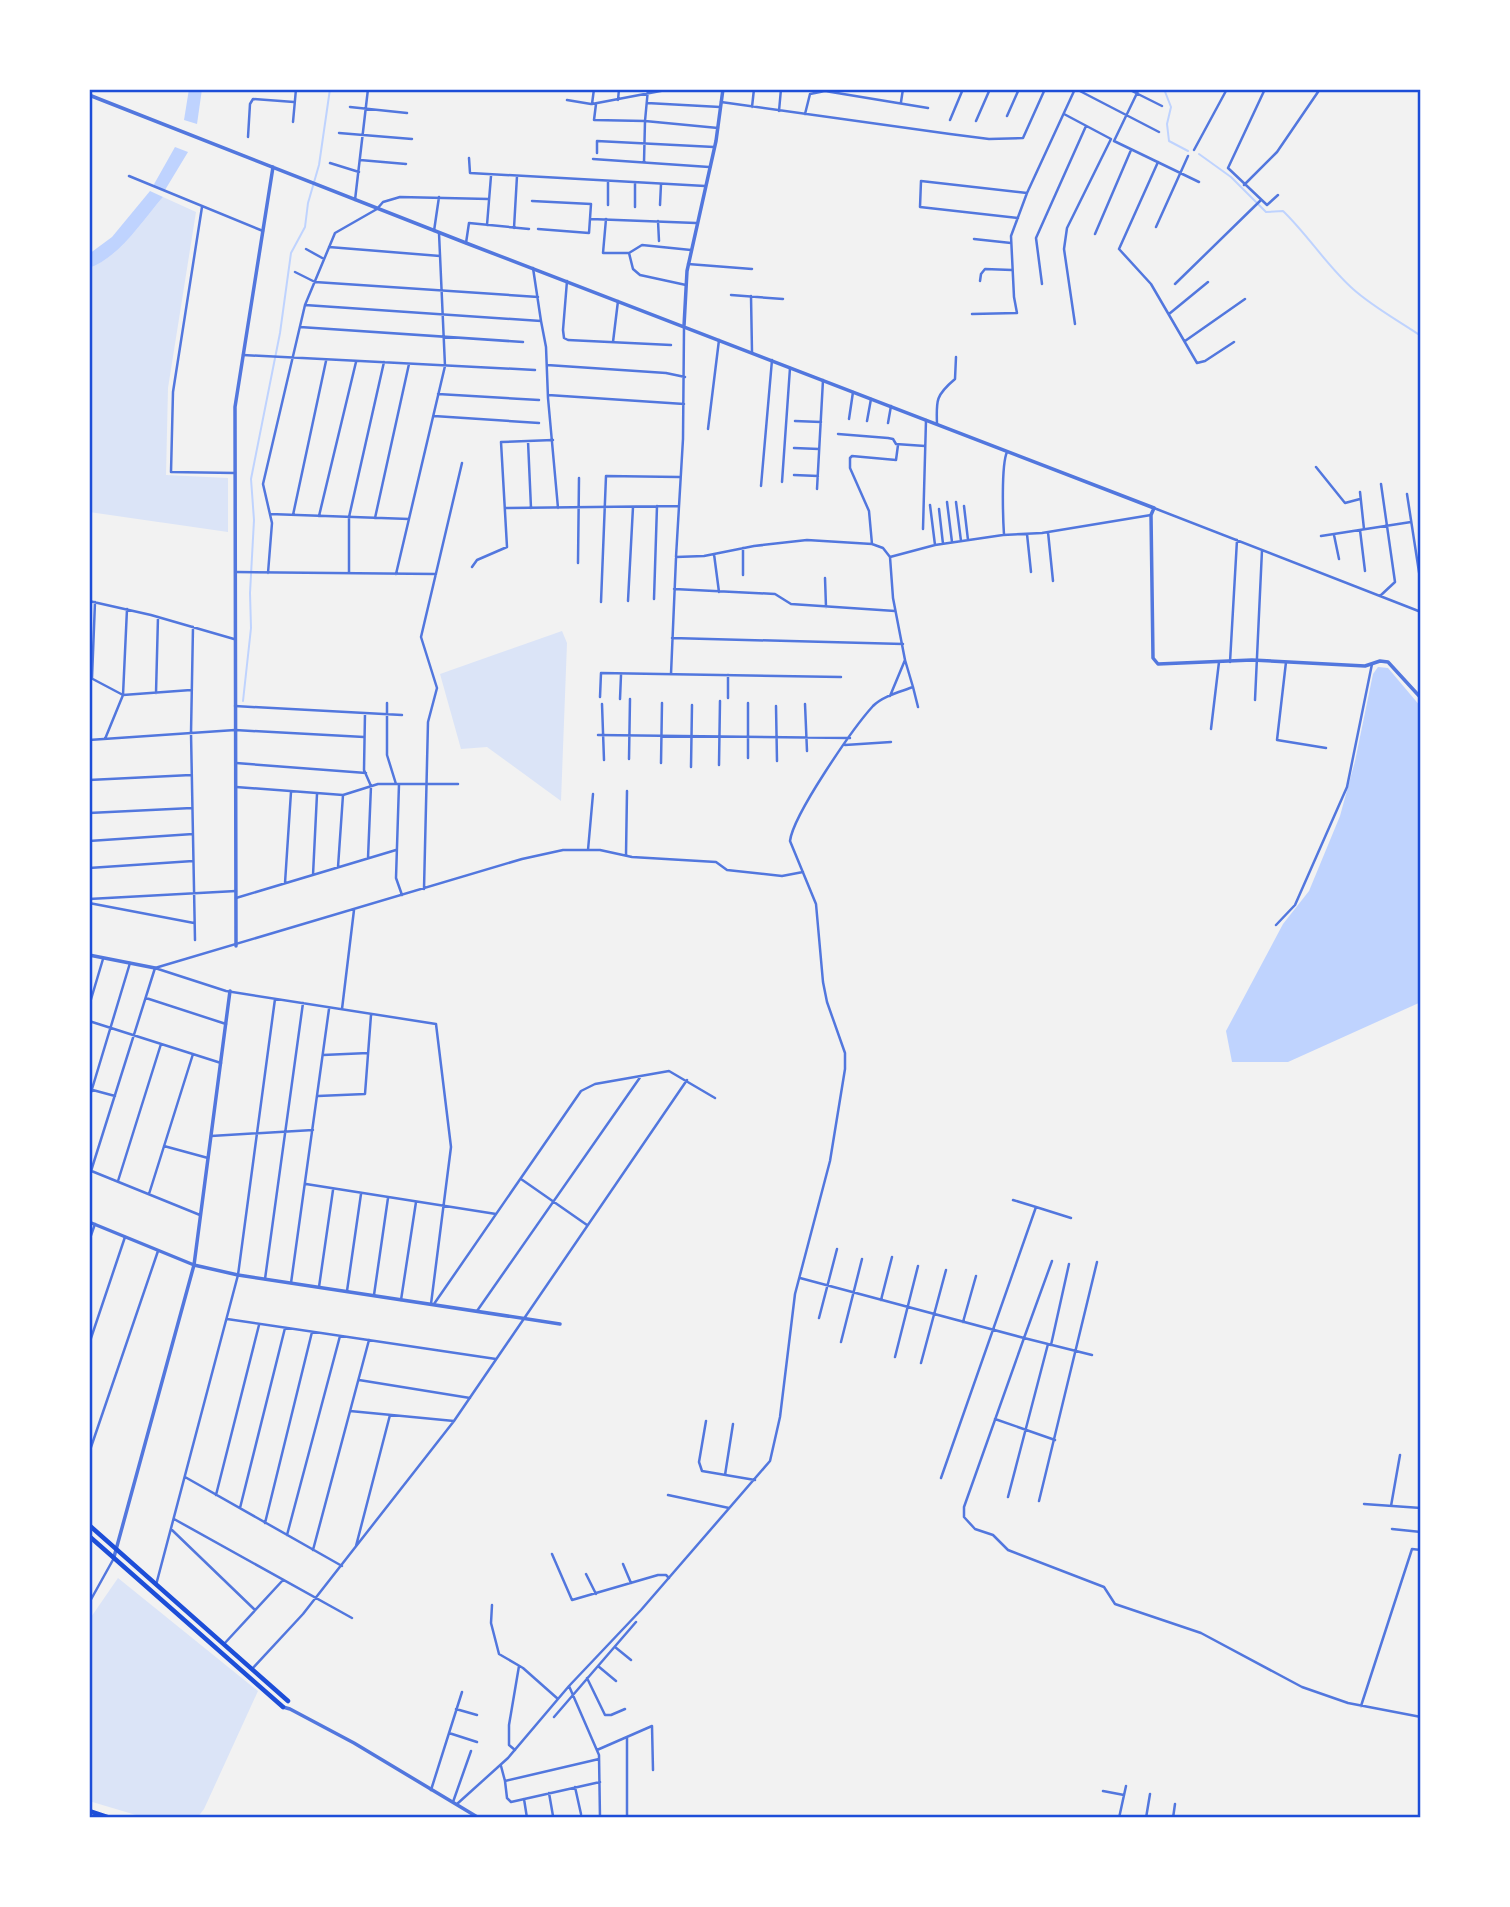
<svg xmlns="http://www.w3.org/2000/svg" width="1510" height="1907" viewBox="0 0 1510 1907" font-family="Merriweather,serif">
<rect width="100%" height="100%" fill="#f2f2f2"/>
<!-- green -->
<path fill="#dbe4f7" d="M163 197 196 212 168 388 166 475 228 478V532L89 512V268C120 257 142 221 163 197Z
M562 631 567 643 561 801 487 747 461 749 440 674Z
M118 1578 258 1691 204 1809 197 1818H146L89 1801V1620Z"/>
<!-- water -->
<path fill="#bfd3fe" d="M189 89H202L197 124 184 120Z
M175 147 188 152 165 190 153 186Z
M150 191 163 197C142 221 120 257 89 268V254L112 237Z
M1378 667 1388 668 1421 707V1002L1288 1062H1232L1226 1031 1283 924 1309 891 1340 816 1355 761 1373 674Z"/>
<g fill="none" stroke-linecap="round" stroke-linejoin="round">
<!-- stream -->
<path stroke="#bfd3fe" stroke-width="2" d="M1164 89 1171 107 1167 124 1169 141 1188 151
M1199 154 1231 177 1266 212 1283 211C1308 235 1327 266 1353 289 1373 307 1399 321 1421 336
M243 701 251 628 250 593 254 520 251 479 280 333 291 253 305 227 308 203 319 165 330 89"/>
<!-- minor -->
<path stroke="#5277de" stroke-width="2.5" d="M594 89 592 104 671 89
M648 89 645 121 718 128
M1076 89 1159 132
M1128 89 1162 106
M1139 89 1114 141 1199 182
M1265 89 1228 168 1267 205 1278 195
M567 100 591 104
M618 100 619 89
M721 102 950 134 989 139 1023 138 1045 89
M901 102 903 89
M647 103 720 107
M596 104 594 120 645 121 644 162
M350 107 407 113
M752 107 754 89
M779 111 781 89
M805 114 810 94 825 91 928 108
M1064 114 1111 139
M1007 116 1019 89
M950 120 963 89
M976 121 990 89
M293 122 296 89
M339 133 412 139
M248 137 250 104 253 99 294 102
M1194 150 1227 89
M597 153V141L714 147
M469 158 470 173 705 186
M593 159 709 167
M360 160 406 164
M1158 162 1119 249 1151 284 1197 363 1205 361 1234 342
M330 163 359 172
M129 176 263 231
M635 183V207
M1244 185 1277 152 1320 89
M1027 193 1075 89
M489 199 400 197 383 202 377 209 335 233 305 305 541 321 533 268
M355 200 368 89
M532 201 591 204 589 233 538 229
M608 205V181
M660 205 661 184
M202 207 173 392 171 472 235 473
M591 219 696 223
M606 219 603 253H629L642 245 691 250
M658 221 659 241
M487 225 491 176
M1156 227 1188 156
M514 228 517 176
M434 231 439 197
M1095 234 1131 150
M974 239 1011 243
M466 243 469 223 529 229
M329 247 440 256
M306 249 324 259
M629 253 633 269 640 275 686 285
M688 264 752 269
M295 272 315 282 538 297
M567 281 563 330 564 338 568 340 671 345
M980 281 981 274 985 269 1012 270
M1042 284 1036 238 1086 126
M1175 284 1261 200
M731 295 783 299
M751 296 752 352
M972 314 1017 313 1014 297 1011 236 1027 193 921 181 920 207 1018 218
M1169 314 1208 282
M541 321 546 347 548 398 558 508
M1075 324 1064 249 1067 228 1111 139
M300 327 523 342
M1185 341 1245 299
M613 342 618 301
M243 355 535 370
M547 365 666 373 685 377
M438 394 539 400
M548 395 684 404
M434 416 539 423
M849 419 853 392
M795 421 821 422
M867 421 871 399
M888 423 891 406
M937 424C936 400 936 395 955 379L956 357
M708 429 719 340
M838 434 888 438 893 439 896 444 925 446
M528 441 531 508
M794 448 819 449
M1316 467 1345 503 1360 499
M794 475 818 476
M782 482 790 368
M761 486 772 360
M817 489 823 380
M1360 492 1364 529
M1407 494 1421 585
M947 502 952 542
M956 502 961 541
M930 505 935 545
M964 506 968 540
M505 508 679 506
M1154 508 1421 612
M939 509 943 544
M270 514 409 519
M293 515 326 361
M319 516 356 362
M375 518 409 364
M923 529 926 420
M1360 530 1365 571
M1048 532 1053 581
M1027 534 1031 572
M1004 535C1003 519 1001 465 1007 452
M1334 535 1339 559
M1321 536 1411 522
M872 544 869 511 850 468V458L852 456 896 460 898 445
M743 548V575
M714 554 719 592
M890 557 935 545 1003 535 1042 533 1151 515
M578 563 579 478
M472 567 477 560 507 547 501 442 553 440
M236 572 436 574
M268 573 272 523 263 484 305 305
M349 573V517L384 362
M396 574 445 366 439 233
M825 578 826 607
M674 589 775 594 791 604 895 611
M1380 596 1395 582 1381 484
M654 599 657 506
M89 601 151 615 234 639
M628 601 633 507
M601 602 606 476 679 477
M193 627 191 733 195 940
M672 638 903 644
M1230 662 1237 540
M1286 662 1277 740 1326 748
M671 674 676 558
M728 675V698
M89 677 123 695 191 690
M92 678 95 602
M913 687 918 707
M156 693 158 617
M890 696 905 660
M600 697 601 673 841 677
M620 699 621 675
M1255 700 1262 550
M387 703V755L396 784
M602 704 604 760
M805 704 807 751
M235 706 402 715
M776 706 777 761
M365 713 364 770 371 786 368 858
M1211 729 1219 662
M598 735 850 738
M105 739 123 695 127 609
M89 740 235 730 364 737
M845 745 891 742
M748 758V703
M629 759 630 699
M236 763 366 773
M661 763 662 703
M719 765 720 701
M691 767 692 705
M89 780 191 775
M399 784 396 878 402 895
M236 787 343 795 378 784H458
M89 813 192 808
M89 841 193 834
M588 850 593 794
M626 855 627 791
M338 867 343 795
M89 868 193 861
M313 875 317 794
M285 883 291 792
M424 889 428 722 437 688 421 637 462 463
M236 898 396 850
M89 899 236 891
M89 903 194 923
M1276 925 1295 905 1347 787 1372 664
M155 968 522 859 563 850H600L632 857 716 862 727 870 782 876 803 872
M155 968 226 991 436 1024 451 1147 431 1304
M146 998 226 1024
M89 1006 103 959
M342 1009 354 910
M89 1021 221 1063
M323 1055 368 1053
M89 1089 115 1096
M318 1096 365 1094 371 1015
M89 1099 130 963
M211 1136 313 1130
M164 1146 208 1158
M89 1170 200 1215
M91 1171 155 968
M521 1179 587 1225
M118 1181 161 1044
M306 1184 496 1214
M149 1194 193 1054
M1013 1200 1036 1207
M89 1241 95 1224
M1052 1261 1024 1338 1092 1355
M800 1278 1024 1338 964 1507V1517L975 1529 993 1535 1008 1550 1104 1587 1115 1604 1201 1633 1302 1687 1348 1703 1421 1717
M265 1279 303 1003
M291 1283 329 1009
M319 1287 333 1190
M347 1291 361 1194
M374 1295 388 1198
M401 1300 416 1202
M881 1300 892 1257
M434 1304 581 1091 595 1084 669 1071 715 1098
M477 1311 641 1076
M819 1318 837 1249
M227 1319 496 1359
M963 1322 976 1276
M841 1342 862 1259
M89 1344 125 1237
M1051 1345 1069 1264
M895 1357 918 1266
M921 1363 946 1270
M359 1380 470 1398
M350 1411 454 1421
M995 1419 1055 1440
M706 1421 699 1462 702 1471 755 1480
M89 1453 158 1251
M725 1475 733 1424
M185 1477 342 1566
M941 1478 1036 1207 1071 1218
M216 1495 259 1325
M668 1495 729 1508
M1008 1497 1048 1344
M1039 1501 1097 1262
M1364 1504 1421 1508
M1391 1506 1400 1455
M240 1508 285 1328
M174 1519 352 1618
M265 1523 312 1332
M1392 1529 1421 1532
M172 1530 255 1610
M287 1535 340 1336
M356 1546 390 1415
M313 1550 369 1340
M552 1554 572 1600 658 1575H666L669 1578
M623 1564 631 1583
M586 1574 596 1594
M156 1585 238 1275 275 999
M89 1603 114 1558
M492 1605 491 1623 499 1654 523 1668 558 1699
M224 1644 283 1580
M615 1647 631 1660
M598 1666 616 1681
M252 1669 303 1614 454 1421 687 1080
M587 1678 605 1715H611L625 1709
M569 1686 641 1610 770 1461 780 1417 795 1294 830 1161 845 1069V1053L827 1002 823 982 816 904 790 841C793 815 853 728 873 706 883 696 900 692 913 687L905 660 893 598 890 557 883 548 872 544 807 540 754 546 704 556 676 557 683 439 684 328
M1361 1706 1412 1549 1421 1550
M456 1709 477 1715
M554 1717 636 1622
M449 1733 477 1742
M515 1750 509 1745V1725L519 1666
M597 1750 652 1726 653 1770
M501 1766 505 1781 599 1759
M505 1781 507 1798 511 1802 600 1782
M575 1787 581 1814
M431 1790 462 1692
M1103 1791 1124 1795
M549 1793 553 1816
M524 1799 527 1818
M453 1802 471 1751
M457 1804 508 1758 569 1686 599 1755 600 1818
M1098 1817 1100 1818
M627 1818V1737
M1119 1818 1126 1786
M1146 1818 1150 1794
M1173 1818 1175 1804"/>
<!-- tertiary -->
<path stroke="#5277de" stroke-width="3.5" d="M89 95 466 243 1154 508 1151 515 1153 658 1158 664 1252 660 1365 666 1380 661 1388 662 1421 698
M684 326 687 271 716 141 723 89
M236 946 235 407 273 167
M89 955 155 968
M89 1222 194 1265 238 1275 560 1324
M114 1557 194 1265 230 991
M283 1707 290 1709 354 1743 479 1818"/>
<!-- secondary -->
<path stroke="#1d4ed8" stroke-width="4.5" d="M89 1525 288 1701
M89 1536 283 1707
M89 1811 110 1818"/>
</g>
<!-- border -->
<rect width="1510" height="1907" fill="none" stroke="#ffffff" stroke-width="182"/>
<rect x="91" y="91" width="1328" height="1725" fill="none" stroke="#1d4ed8" stroke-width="2.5"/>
</svg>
